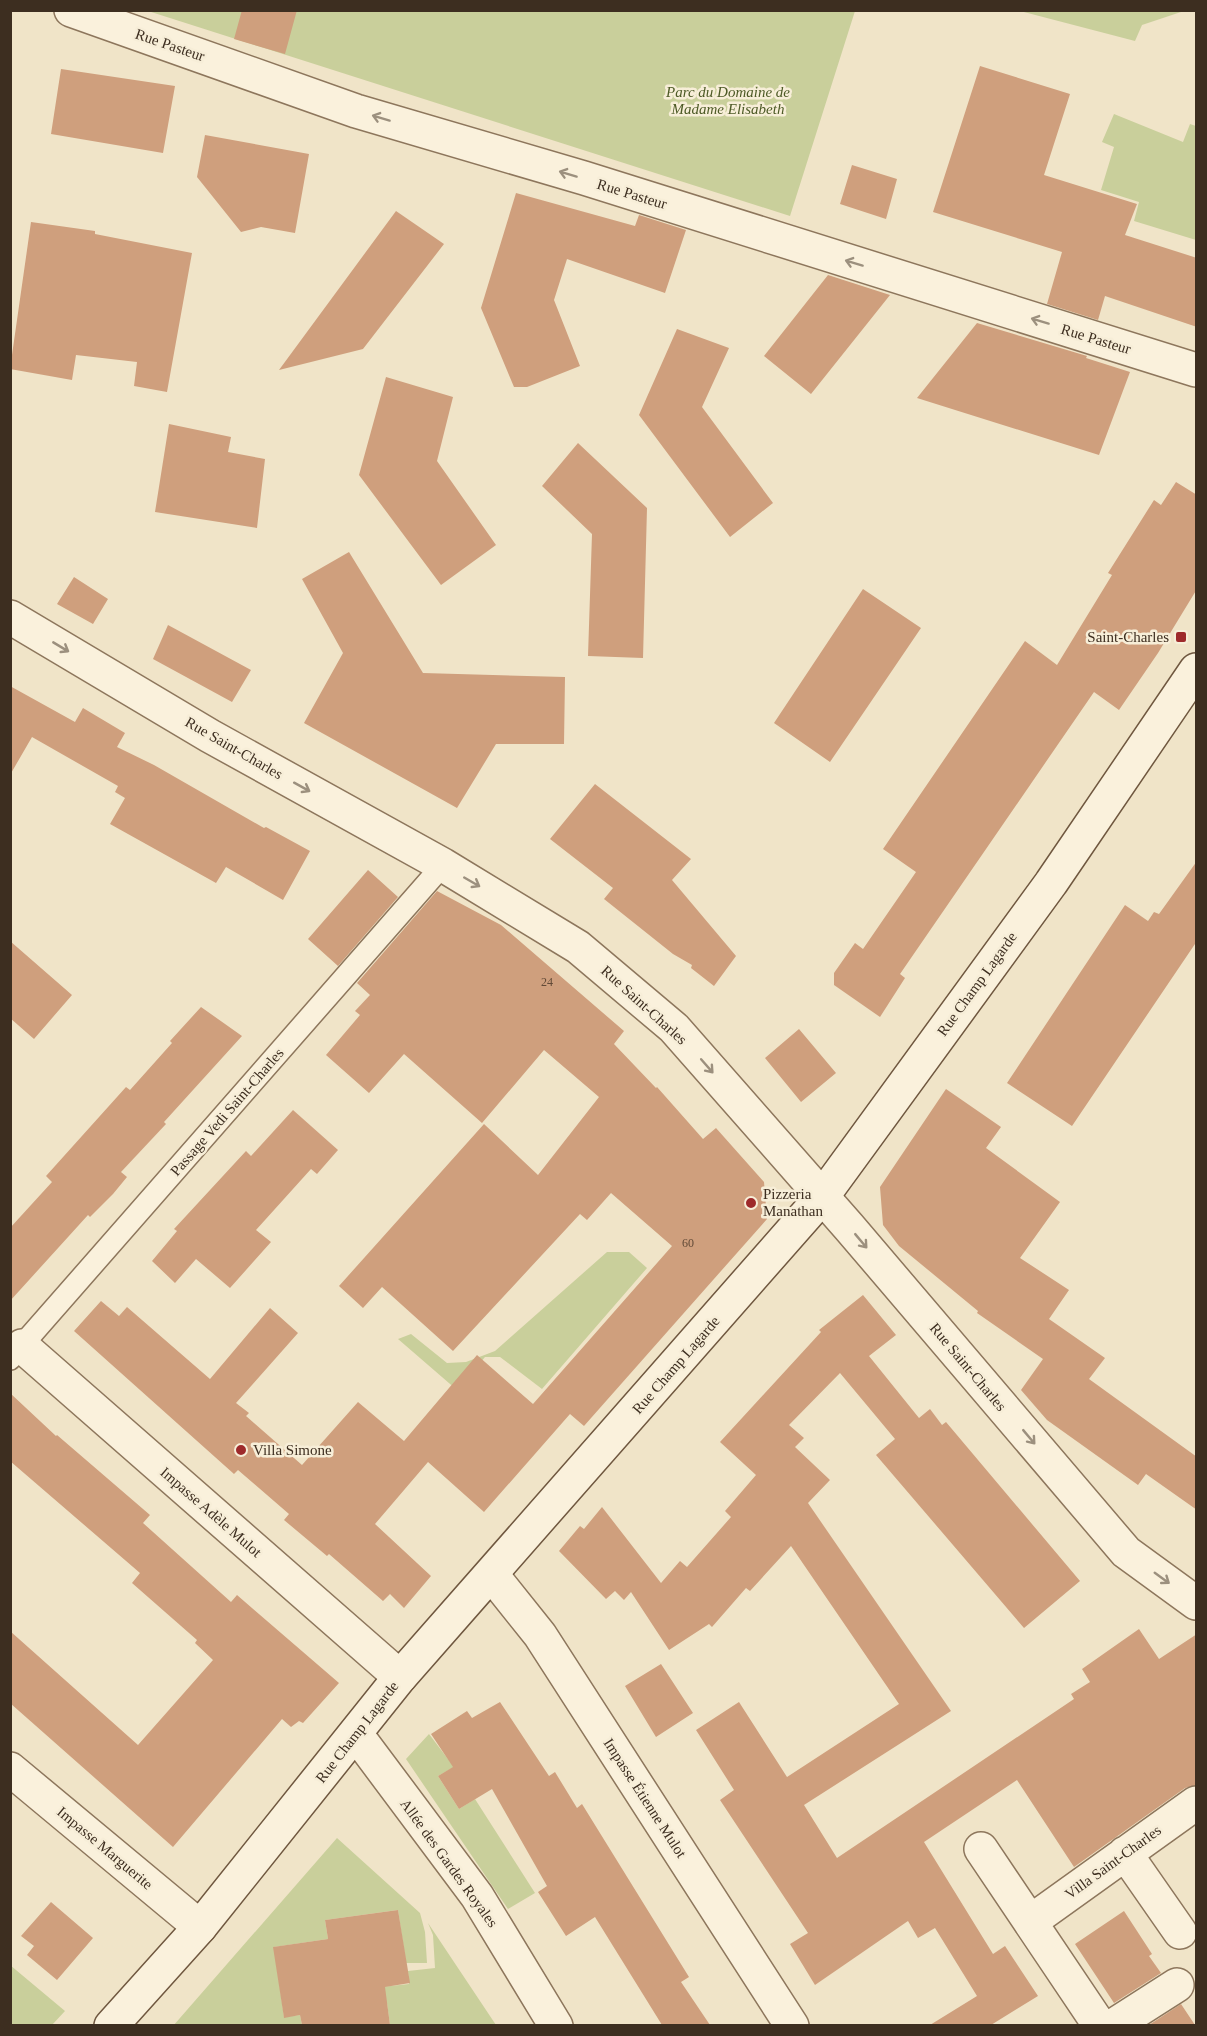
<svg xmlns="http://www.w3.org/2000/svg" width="1207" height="2036" viewBox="0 0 1207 2036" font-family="'Times New Roman',serif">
<rect width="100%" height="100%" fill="#f0e4c8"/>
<!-- green -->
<path fill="#c9cf9b" d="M148 11H855L790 216Z
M1020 11 1184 10V11L1142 25 1135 41Z
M1114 114 1183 142 1190 124 1196 126V240L1134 221 1139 202 1101 190 1114 147 1102 142Z
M607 1252H629L647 1268 542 1389 500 1357H485L457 1390 398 1339 411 1334 447 1363 466 1362 495 1351Z
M429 1734 454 1767 438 1776 459 1809 475 1799 535 1893 508 1909 406 1759Z
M337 1838 420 1913 425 1932 427 1963H406L398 1910 325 1920 328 1939 274 1947 284 2017 300 2015 302 2025 173 2026Z
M428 1923 496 2025H390L387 2003 372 1988 409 1984 408 1971 435 1968 433 1935Z
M10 1965 65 2011 52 2025H11Z"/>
<!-- building -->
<path fill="#cf9f7d" d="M242 10H297L285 54 234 39Z
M980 66 1070 94 1044 175 1137 204 1125 235 1197 258V327L1105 296 1098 320 1047 304 1062 252 933 212Z
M61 69 175 86 163 153 51 134Z
M205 135 309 154 295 233 261 227 241 232 197 177Z
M852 165 897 179 886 219 840 204Z
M516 193 635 226 639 215 686 230 665 293 567 259 554 300 580 366 527 387H514L481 308Z
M396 211 444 244 363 349 279 370Z
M31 222 95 231V234L192 253 167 392 134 386 137 362 76 355 72 380 10 369Z
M828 275 890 295 811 394 764 356Z
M977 323 1087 356 1086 358 1130 372 1099 455 917 398Z
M677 329 729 348 702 407 773 503 730 537 639 415Z
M386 377 453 397 437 461 496 545 441 585 359 475Z
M169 424 231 437 228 452 265 459 257 528 155 512Z
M578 443 647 508 643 658 588 656 592 534 542 486Z
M1176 482 1197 495V589L1158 653 1119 710 1094 692 900 974 905 978 880 1017 834 985V973L855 943 863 949 916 872 883 849 1025 641 1057 665 1112 575 1108 573 1154 500 1161 505Z
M349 552 423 673 565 677 564 744H496L457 808 304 723 343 653 302 579Z
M74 577 108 599 93 624 57 604Z
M863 589 921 628 830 762 774 723Z
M168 625 251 670 232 702 153 659Z
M10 686 75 722 83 708 125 733 117 747 154 765 264 828 266 827 310 851 283 900 226 867 216 883 110 824 125 798 115 792 118 786 32 737 10 775Z
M595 784 691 859 672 880 736 956 714 986 691 968 692 965 673 954 604 899 613 888 550 839Z
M1197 861V941L1072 1126 1007 1083 1125 905 1148 921 1154 912 1159 914Z
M368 870 398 897 338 966 308 939Z
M437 891 501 925 624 1031 614 1044 656 1088 657 1087 703 1139 716 1128 764 1182 767 1219 584 1426 570 1414 484 1512 428 1462 375 1524 431 1576 404 1608 390 1594 383 1601 329 1554 327 1556 284 1520 289 1514 238 1470 234 1474 74 1331 101 1301 119 1316 127 1307 210 1379 270 1308 298 1333 236 1403 249 1413 246 1416 302 1465 358 1402 404 1441 477 1355 533 1404 672 1246 611 1193 587 1220 580 1214 453 1351 382 1287 363 1308 339 1286 484 1124 538 1175 599 1097 544 1050 482 1123 404 1054 369 1093 326 1055 360 1015 355 1011 370 995 357 983Z
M10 941 72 995 34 1039 10 1018Z
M201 1007 242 1036 164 1122 166 1124 121 1172 127 1177 113 1194 90 1217 88 1215 10 1301V1228L52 1182 46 1176 126 1087 130 1090 172 1043 170 1041Z
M799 1029 836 1073 801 1102 765 1058Z
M946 1089 1001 1127 986 1148 1060 1202 1020 1258 1069 1290 1049 1319 1105 1358 1089 1379 1197 1457V1510L1146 1474 1138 1485 1047 1420 1021 1390 1043 1359 977 1313 978 1311 899 1246 883 1225 880 1187Z
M293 1110 338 1150 317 1174 311 1169 256 1230 271 1242 230 1288 196 1259 175 1283 152 1261 177 1231 174 1229 246 1151 251 1156Z
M863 1295 896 1335 869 1356 919 1418 930 1409 942 1425 946 1422 1080 1581 1024 1628 876 1455 895 1439 840 1373 789 1425 804 1438 795 1447 830 1480 808 1503 951 1711 804 1805 837 1858 1074 1699 1071 1694 1090 1682 1082 1669 1139 1629 1159 1659 1197 1634V1785L1185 1788 1074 1867 1017 1780 924 1842 993 1954 1005 1946 1038 1996 991 2025H930L977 1996 935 1928 918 1938 908 1921 815 1985 790 1944 808 1933 720 1800 734 1790 696 1730 739 1702 787 1777 899 1704 791 1546 750 1591 746 1588 712 1627 709 1624 669 1650 631 1592 624 1600 615 1591 606 1599 559 1551 580 1526 584 1529 602 1507 661 1583 680 1561 687 1567 731 1517 725 1511 756 1475 720 1442 821 1332 819 1330Z
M10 1393 56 1436 57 1435 150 1515 143 1523 231 1602 237 1595 339 1683 303 1723 299 1721 291 1727 282 1719 173 1847 10 1703V1631L138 1745 213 1660 195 1643 197 1640 132 1583 140 1573 10 1461Z
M661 1664 693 1713 656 1737 625 1686Z
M500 1702 549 1776 555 1772 577 1808 582 1804 689 1977 681 1982 710 2025H662L595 1917 566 1936 538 1892 547 1886 492 1789 459 1809 438 1776 453 1767 431 1734 467 1711 472 1718Z
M51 1902 93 1938 57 1980 27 1955 34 1946 21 1936Z
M398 1910 410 1983 385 1987 390 2025H302L300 2015 284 2018 273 1947 328 1939 325 1920Z
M1124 1911 1152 1954 1149 1956 1161 1973 1114 2003 1075 1944Z
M1181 2004 1195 2025H1149Z"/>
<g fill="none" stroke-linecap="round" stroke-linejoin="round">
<defs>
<path id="service" d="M10 1359 443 865"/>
<path id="minor" d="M71 10 356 111 584 178 1196 370
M10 617 210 736 443 865 578 947 674 1028 849 1227 1126 1552 1196 1603
M22 1346 400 1677
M492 1575 540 1635 792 2026
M356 1734 477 1896 556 2026
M10 1769 200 1927
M981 1849 1100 2026
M1125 1853 1180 1932
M1030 1922 1196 1803
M1113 2026 1177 1985"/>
<path id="secondary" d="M111 2026 200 1927 400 1677 822 1197 1051 883 1196 670"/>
</defs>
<!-- service casing -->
<use href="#service" stroke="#8d765c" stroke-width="24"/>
<!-- minor casing -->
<use href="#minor" stroke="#8d765c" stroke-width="36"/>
<!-- secondary casing -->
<use href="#secondary" stroke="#6f573f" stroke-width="36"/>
<!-- service -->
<use href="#service" stroke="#faf1dc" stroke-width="21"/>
<!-- minor -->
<use href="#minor" stroke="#faf1dc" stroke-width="33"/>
<!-- secondary -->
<use href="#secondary" stroke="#faf1dc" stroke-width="33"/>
</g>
<!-- one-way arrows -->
<defs><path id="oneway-shaft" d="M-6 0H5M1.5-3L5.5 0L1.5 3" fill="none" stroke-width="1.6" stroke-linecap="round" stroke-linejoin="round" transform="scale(1.5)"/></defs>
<g stroke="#9c907e">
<use href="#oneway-shaft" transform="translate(381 118) rotate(-163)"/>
<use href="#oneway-shaft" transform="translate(568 174) rotate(-163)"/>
<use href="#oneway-shaft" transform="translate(854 263) rotate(-163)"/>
<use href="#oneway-shaft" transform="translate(1040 321) rotate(-163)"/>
<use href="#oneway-shaft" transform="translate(61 647) rotate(31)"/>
<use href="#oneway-shaft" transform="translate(302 787) rotate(29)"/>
<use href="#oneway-shaft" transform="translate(472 882) rotate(30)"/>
<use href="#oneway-shaft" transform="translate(707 1066) rotate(49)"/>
<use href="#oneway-shaft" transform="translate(861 1241) rotate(50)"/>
<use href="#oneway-shaft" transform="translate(1029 1437) rotate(50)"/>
<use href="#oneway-shaft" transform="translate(1162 1578) rotate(36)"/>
</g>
<!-- markers -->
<g fill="#9e2a2b" stroke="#f7eed8" stroke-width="2">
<rect x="1175" y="631" width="12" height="12" rx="3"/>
<circle cx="751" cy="1203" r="6"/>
<circle cx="241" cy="1450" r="6"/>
</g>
<g text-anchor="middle" stroke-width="5" stroke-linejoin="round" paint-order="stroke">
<!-- number labels -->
<g font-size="12" fill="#624a37">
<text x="547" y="986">24</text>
<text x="688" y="1247">60</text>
</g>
<!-- street labels -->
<g font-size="15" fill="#3d2e20" stroke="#f7eed8">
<text transform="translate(170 45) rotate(19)" y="5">Rue Pasteur</text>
<text transform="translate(632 194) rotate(17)" y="5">Rue Pasteur</text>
<text transform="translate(1096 339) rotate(17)" y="5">Rue Pasteur</text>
<text transform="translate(234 748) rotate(30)" y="5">Rue Saint-Charles</text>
<text transform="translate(977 984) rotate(-54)" y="5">Rue Champ Lagarde</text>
<text transform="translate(644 1005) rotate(42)" y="5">Rue Saint-Charles</text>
<text transform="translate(227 1112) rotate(-49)" y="5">Passage Vedi Saint-Charles</text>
<text transform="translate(676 1365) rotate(-49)" y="5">Rue Champ Lagarde</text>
<text transform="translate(968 1367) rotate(50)" y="5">Rue Saint-Charles</text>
<text transform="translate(211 1512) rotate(41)" y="5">Impasse Adèle Mulot</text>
<text transform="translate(357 1732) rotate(-52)" y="5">Rue Champ Lagarde</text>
<text transform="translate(645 1798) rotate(57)" y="5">Impasse Étienne Mulot</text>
<text transform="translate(105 1848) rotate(40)" y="5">Impasse Marguerite</text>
<text transform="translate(1113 1862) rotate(-36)" y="5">Villa Saint-Charles</text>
<text transform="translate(449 1863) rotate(54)" y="5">Allée des Gardes Royales</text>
</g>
<!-- park labels -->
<g font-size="15" font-style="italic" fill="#4d5a26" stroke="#f7eed8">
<text x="728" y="97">Parc du Domaine de<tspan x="728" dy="17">Madame Elisabeth</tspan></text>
</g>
<!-- poi labels -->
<g font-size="15" fill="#3d2e20" stroke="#f7eed8" text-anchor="start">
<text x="1169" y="642" text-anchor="end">Saint-Charles</text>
<text x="763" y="1199">Pizzeria<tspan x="763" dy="17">Manathan</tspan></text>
<text x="253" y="1455">Villa Simone</text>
</g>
</g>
<!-- border -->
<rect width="1207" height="2036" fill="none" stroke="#3d2e20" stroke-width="24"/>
</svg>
